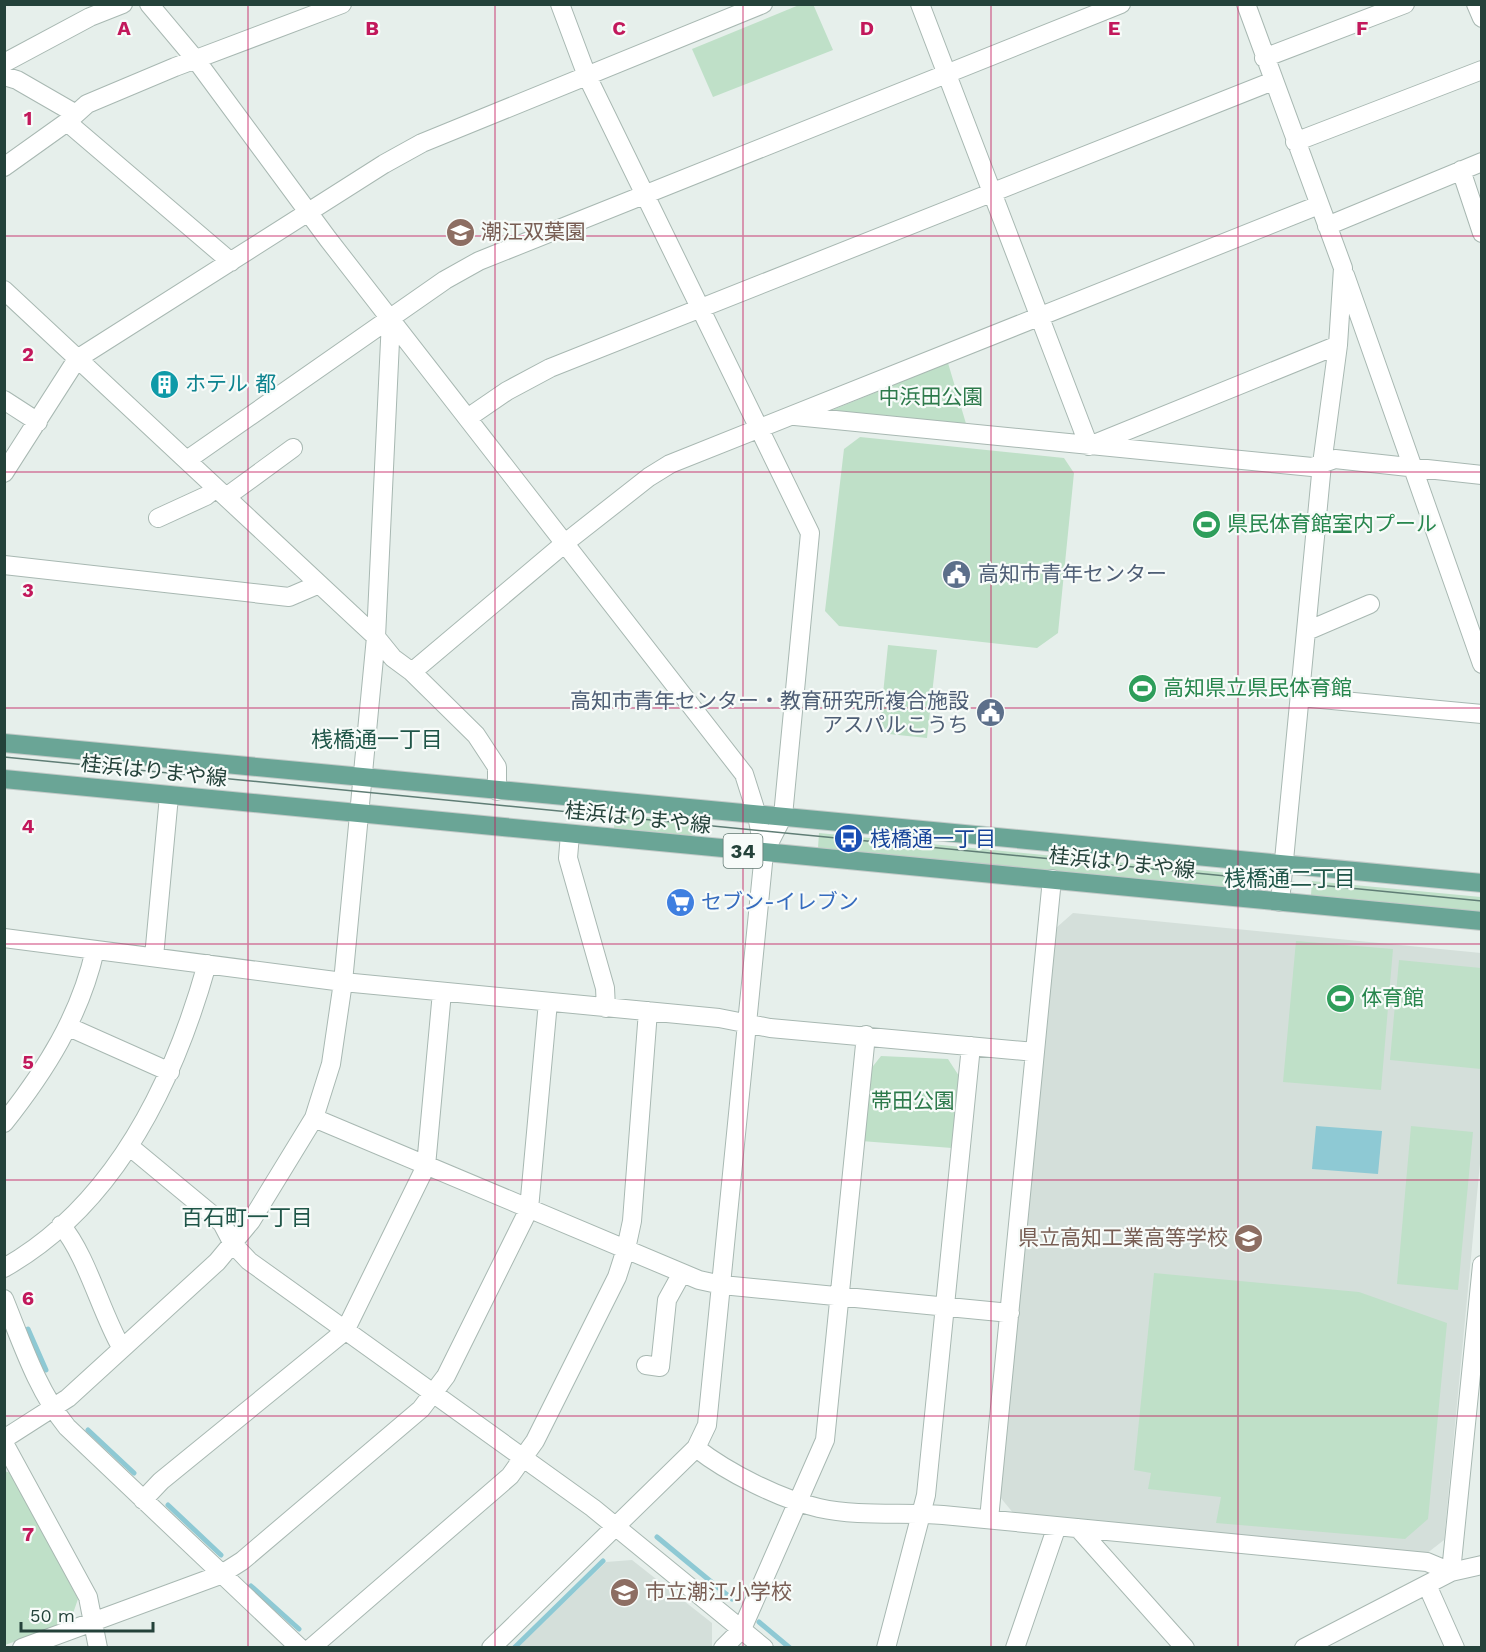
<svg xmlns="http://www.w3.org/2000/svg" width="1486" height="1652" viewBox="0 0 1486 1652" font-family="'Work Sans','Noto Sans JP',sans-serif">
<rect width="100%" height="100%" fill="#e6efeb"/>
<!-- built -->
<path fill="#d4dfda" d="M1073 913 1481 953V1153L1444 1540 1426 1554 1014 1514 1000 1497 1056 928Z
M632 1560 712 1623V1647H518L606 1562Z"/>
<!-- green -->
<path fill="#bfe0c8" d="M813 4 833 50 713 97 692 49 799 5Z
M948 363 967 427 830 411Z
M860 437 1064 458 1074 473 1058 633 1037 648 839 626 825 611 844 449Z
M888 645 937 650 927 738 879 733Z
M615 814 696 822 695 836 614 828Z
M819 833 1228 873 1226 887 818 848Z
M1312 881 1481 897V912L1311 895Z
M1296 941 1393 949 1381 1090 1283 1082Z
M1399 960 1481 968V1069L1390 1060Z
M881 1056 948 1059 959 1076 952 1148 861 1141 870 1070Z
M1411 1126 1473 1132 1458 1290 1397 1284Z
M1154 1273 1359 1292 1447 1323 1428 1519 1405 1539 1216 1523 1221 1497 1148 1489 1151 1473 1134 1470Z
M4 1471 11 1473 78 1599 70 1622 5 1645Z"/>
<!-- water -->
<path fill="#8ec9d4" d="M1316 1126 1382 1131 1378 1174 1312 1169Z"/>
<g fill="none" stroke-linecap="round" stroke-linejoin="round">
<!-- stream -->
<path stroke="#8ec9d4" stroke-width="5" d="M28 1329 46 1370
M88 1430 134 1473
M168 1505 221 1555
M657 1537 732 1599
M251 1586 299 1629
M759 1622 790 1648
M514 1648 603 1561"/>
<defs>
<path id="minor" d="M149 4 196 60 328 239 744 774 757 815 764 853 707 1425 696 1448 491 1648
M560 4 587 76 810 533 783 816 764 853
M920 4 1089 446
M1246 4 1343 268 1338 345 1322 464 1280 902
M1476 4 1482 18
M1264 58 1405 4
M4 63 90 17 123 4
M4 76 17 80 76 114
M67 122 231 262
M1295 142 1482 70
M4 167 67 122 87 104 175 67 342 4
M1461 170 1482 233
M1327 226 1482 162
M1345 275 1482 664
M4 290 376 637 393 658 412 672 476 735 497 767V791
M4 400 38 422
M795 416 1312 467 1335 459 1482 475
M469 417 507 391 550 368 1273 81
M1094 444 1338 345
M187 460 445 280 479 261 1121 4
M4 473 77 359 384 164 422 143 763 4
M226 497 293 448
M158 518 206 496 216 488
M4 565 289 597 317 585
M1307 631 1370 604
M412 672 565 543 649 477 670 464 1319 205
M1300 697 1482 714
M570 834 568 858 605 988 606 1008
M4 938 343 982 719 1018 770 1028 1035 1052
M154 957 169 796
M69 1027 170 1072
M314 1118 699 1280 722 1285 1010 1313
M4 1123C46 1070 80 1016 95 950
M129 1146 222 1223 233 1244 249 1261 593 1508 764 1648
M61 1225C87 1256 100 1310 121 1347
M4 1268C115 1205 174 1082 207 964
M4 1299C22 1343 37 1390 67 1427L300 1648
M646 1365 660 1367 667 1300 682 1273
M4 1439 68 1398 217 1262 251 1221 314 1118 331 1064 343 982 376 637 391 320
M4 1443 88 1597 98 1648
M696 1448C728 1473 780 1499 819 1508 859 1517 902 1512 943 1515L1427 1562 1451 1572
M143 1500 161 1481 345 1331 426 1166 442 992
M989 1519 1052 879
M1078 1528 1185 1648
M1451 1572 1482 1265
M1427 1585 1455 1648
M22 1648 220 1575 242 1561 421 1409 446 1376 529 1209 548 1002
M311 1648 510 1476 535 1441 617 1277 626 1249 632 1221 648 1011
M723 1648 742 1629 825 1440 866 1035
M886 1648 926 1495 971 1046
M1015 1648 1057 1526
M1304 1648 1451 1572 1482 1565"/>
<path id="major" d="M4 743 1482 883
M4 779 1482 921"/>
</defs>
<!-- minor casing -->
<use href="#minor" stroke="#a8b8b2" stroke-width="20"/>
<!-- major casing -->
<use href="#major" stroke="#c2cac8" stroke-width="20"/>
<!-- minor -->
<use href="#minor" stroke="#fff" stroke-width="18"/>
<!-- major -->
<use href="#major" stroke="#6aa596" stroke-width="18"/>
<!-- tram -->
<path stroke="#5f7d75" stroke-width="1.5" d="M4 757 1482 901"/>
</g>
<!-- grid -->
<path fill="none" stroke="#c2185b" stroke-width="1.5" stroke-opacity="0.55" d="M248 4V1648M495 4V1648M743 4V1648M991 4V1648M1238 4V1648M4 236H1482M4 472H1482M4 708H1482M4 944H1482M4 1180H1482M4 1416H1482"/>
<!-- icons -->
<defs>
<symbol id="school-disc" viewBox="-11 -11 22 22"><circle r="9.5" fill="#8d6e63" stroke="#f7fbf9"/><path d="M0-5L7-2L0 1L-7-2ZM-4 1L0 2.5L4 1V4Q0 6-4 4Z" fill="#fff"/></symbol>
<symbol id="building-disc" viewBox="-11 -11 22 22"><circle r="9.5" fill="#0f9aa8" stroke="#f7fbf9"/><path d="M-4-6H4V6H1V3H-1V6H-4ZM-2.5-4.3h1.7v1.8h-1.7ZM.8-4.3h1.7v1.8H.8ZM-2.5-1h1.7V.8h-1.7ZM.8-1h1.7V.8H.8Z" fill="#fff"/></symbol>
<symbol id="stadium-disc" viewBox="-11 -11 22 22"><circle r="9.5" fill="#2e9e5b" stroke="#f7fbf9"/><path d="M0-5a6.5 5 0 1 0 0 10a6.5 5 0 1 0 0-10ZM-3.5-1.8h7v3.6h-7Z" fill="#fff"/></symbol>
<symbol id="civic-disc" viewBox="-11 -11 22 22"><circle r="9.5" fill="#5c6f8a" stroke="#f7fbf9"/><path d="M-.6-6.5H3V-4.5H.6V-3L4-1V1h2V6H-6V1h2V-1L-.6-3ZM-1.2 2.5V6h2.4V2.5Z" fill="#fff"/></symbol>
<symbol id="bus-disc" viewBox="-11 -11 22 22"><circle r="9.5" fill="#1a4fb4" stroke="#f7fbf9"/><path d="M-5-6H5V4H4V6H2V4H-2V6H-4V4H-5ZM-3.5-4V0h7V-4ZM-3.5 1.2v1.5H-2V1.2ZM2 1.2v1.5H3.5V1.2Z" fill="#fff"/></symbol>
<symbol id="supermarket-disc" viewBox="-11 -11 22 22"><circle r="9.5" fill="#3f7fe0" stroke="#f7fbf9"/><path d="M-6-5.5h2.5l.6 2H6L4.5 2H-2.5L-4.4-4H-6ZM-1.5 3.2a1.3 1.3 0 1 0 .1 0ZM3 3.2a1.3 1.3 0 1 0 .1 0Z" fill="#fff"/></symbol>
</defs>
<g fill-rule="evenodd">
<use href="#school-disc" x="444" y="216" width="33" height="33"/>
<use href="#building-disc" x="148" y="368" width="33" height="33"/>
<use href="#stadium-disc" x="1190" y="508" width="33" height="33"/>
<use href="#civic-disc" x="940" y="558" width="33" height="33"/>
<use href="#stadium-disc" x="1126" y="672" width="33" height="33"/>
<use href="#civic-disc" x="974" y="696" width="33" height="33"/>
<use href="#bus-disc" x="832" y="822" width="33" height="33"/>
<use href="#supermarket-disc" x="664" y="886" width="33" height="33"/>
<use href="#stadium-disc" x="1324" y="982" width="33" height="33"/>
<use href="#school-disc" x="1232" y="1222" width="33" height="33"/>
<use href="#school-disc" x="608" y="1576" width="33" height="33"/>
</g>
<g text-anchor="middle" stroke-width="4.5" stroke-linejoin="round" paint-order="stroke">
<!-- shield labels -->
<rect fill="#f7fbf9" stroke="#637a73" stroke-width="1.5" x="723.5" y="834" width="39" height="34" rx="4.5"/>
<g font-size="20" font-weight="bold" fill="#24423a">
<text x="743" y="858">34</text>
</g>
<!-- education labels -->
<g font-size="21" fill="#785e54" stroke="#f7fbf9" text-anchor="start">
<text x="481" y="239">潮江双葉園</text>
<text x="1228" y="1245" text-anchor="end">県立高知工業高等学校</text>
<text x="645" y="1599">市立潮江小学校</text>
</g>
<!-- culture labels -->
<g font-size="21" fill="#0d838f" stroke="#f7fbf9" text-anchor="start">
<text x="185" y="391">ホテル 都</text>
</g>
<!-- park labels -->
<g font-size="21" fill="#2d7a4b" stroke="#f7fbf9">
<text x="931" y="404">中浜田公園</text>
<text x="913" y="1108">帯田公園</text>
</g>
<!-- leisure labels -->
<g font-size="21" fill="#27864d" stroke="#f7fbf9" text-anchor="start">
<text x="1227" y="531">県民体育館室内プール</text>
<text x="1163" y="695">高知県立県民体育館</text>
<text x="1361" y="1005">体育館</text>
</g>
<!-- service labels -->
<g font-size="21" fill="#4e5e75" stroke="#f7fbf9" text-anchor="start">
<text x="978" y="581">高知市青年センター</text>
<text x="969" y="708" text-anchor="end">高知市青年センター・教育研究所複合施設<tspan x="969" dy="24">アスパルこうち</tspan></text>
</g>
<!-- street labels -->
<g font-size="21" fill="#24423a" stroke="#f7fbf9">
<text transform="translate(154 771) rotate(6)" y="7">桂浜はりまや線</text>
<text transform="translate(638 818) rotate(6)" y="7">桂浜はりまや線</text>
<text transform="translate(1122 863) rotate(6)" y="7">桂浜はりまや線</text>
</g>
<!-- transit labels -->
<g font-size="21" fill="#164399" stroke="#f7fbf9" text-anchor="start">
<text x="870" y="846">桟橋通一丁目</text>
</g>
<!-- shop labels -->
<g font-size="21" fill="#366cbe" stroke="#f7fbf9" text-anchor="start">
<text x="701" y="909">セブン-イレブン</text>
</g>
<!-- neighbourhood labels -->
<g font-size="22" fill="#1f5548" stroke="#f7fbf9">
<text x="377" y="747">桟橋通一丁目</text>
<text x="1290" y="886">桟橋通二丁目</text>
<text x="247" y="1225">百石町一丁目</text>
</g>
</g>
<g font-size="20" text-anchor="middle" font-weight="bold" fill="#c2185b" stroke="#f7fbf9" stroke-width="4.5" stroke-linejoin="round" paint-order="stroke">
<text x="124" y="35">A</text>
<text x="372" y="35">B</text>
<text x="619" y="35">C</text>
<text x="867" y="35">D</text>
<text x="1114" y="35">E</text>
<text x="1362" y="35">F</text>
<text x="28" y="125">1</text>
<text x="28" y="361">2</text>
<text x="28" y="597">3</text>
<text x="28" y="833">4</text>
<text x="28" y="1069">5</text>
<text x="28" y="1305">6</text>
<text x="28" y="1541">7</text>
</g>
<!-- border -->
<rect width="1486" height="1652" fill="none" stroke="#24423a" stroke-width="12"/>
<!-- scale -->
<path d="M21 1622v9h132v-9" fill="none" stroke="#24423a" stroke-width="3"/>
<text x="30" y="1622" font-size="18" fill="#24423a" stroke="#f7fbf9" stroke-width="4.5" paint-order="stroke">50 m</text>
</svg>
